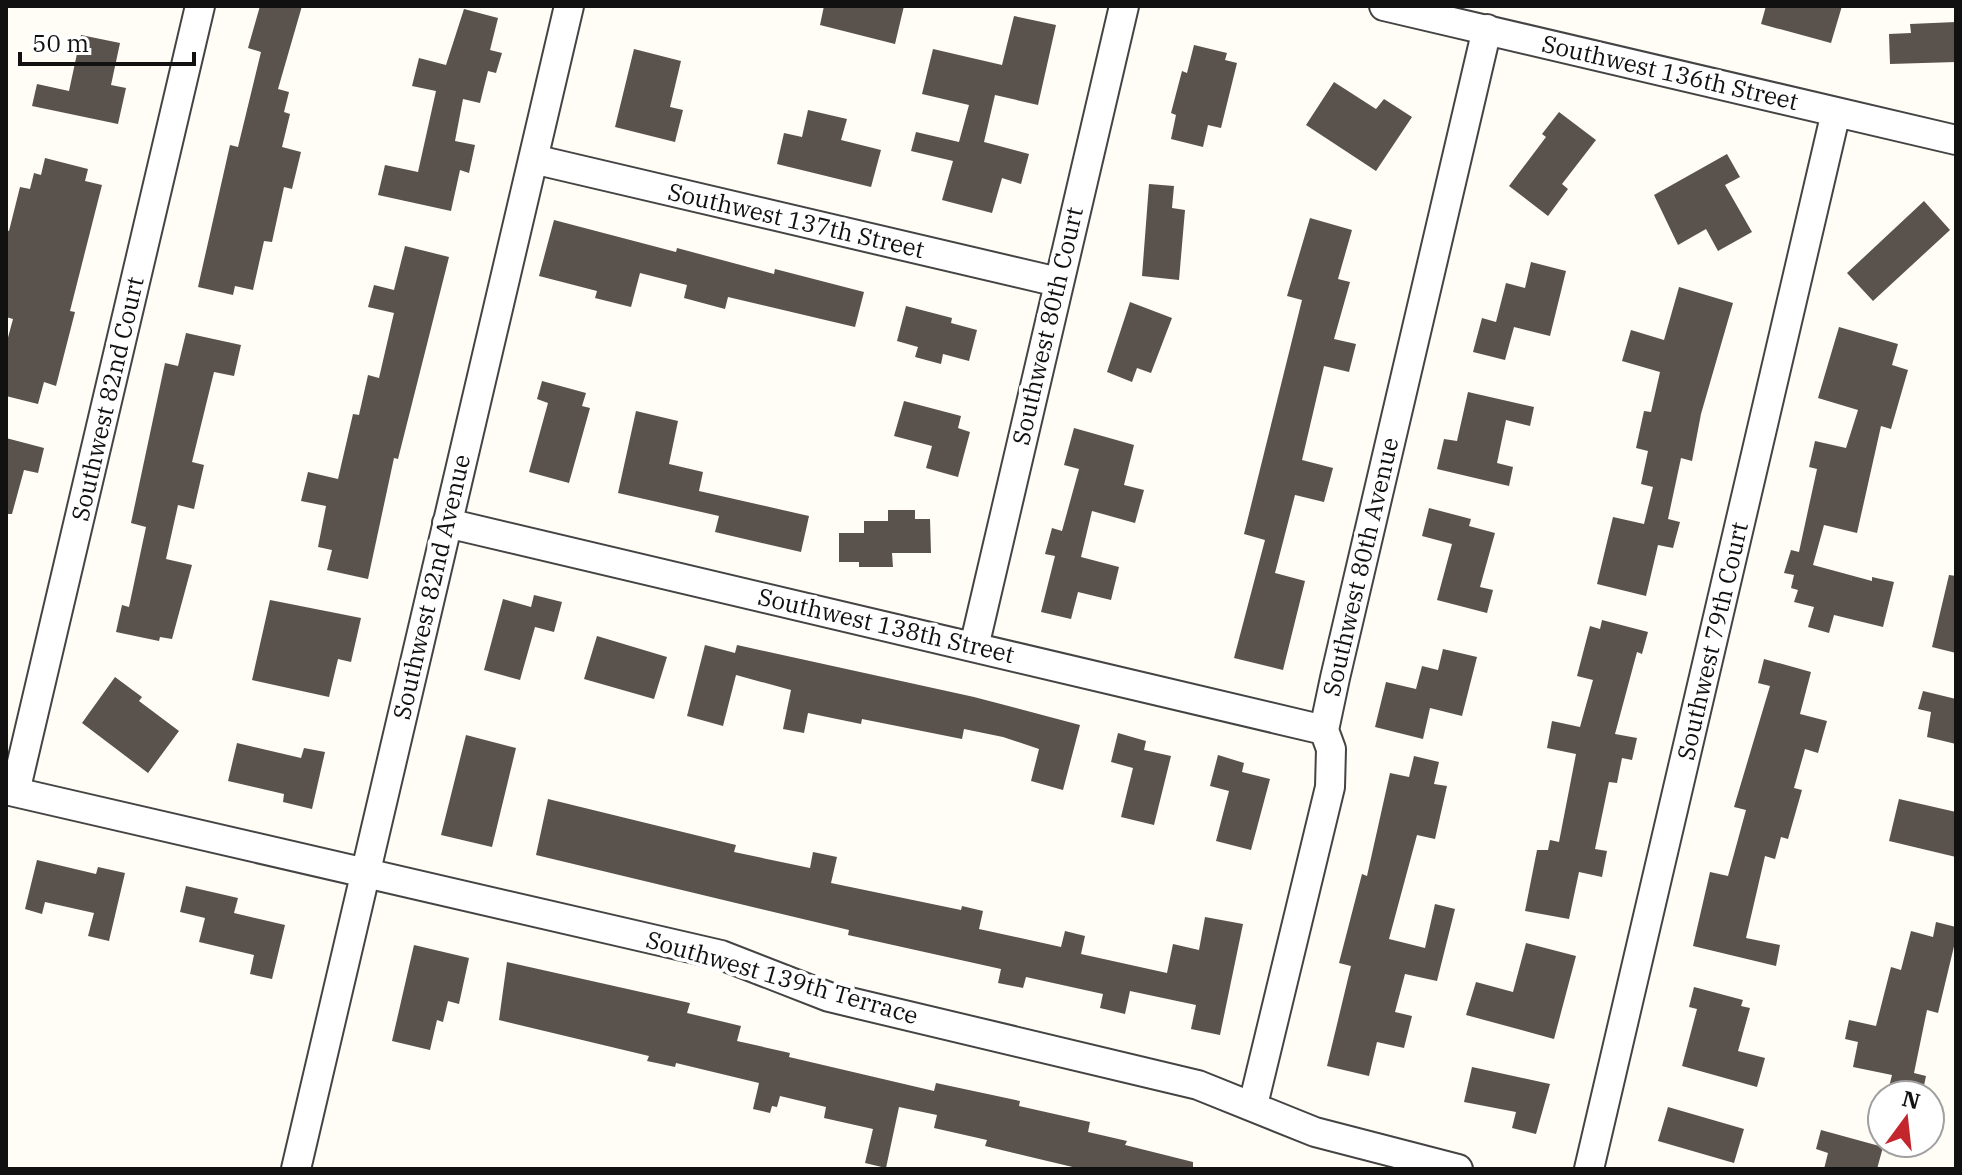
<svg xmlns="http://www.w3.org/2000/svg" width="1962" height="1175" viewBox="0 0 1962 1175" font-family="'IBM Plex Serif',serif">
<rect width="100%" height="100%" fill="#fffdf5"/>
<!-- building -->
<path fill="#5a524d" d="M260 6H302L278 89 289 92 284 112 290 114 282 147 301 152 292 189 284 187 272 242 264 241 253 290 235 286 233 295 198 287 230 145 238 147 261 52 248 48Z
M824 6H904L895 44 820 25Z
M1766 6H1842L1831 43 1761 24Z
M464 9 498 18 490 50 502 53 496 73 488 71 480 103 463 99 455 141 475 145 469 173 460 170 451 211 378 195 385 165 418 172 436 91 412 86 419 58 446 65Z
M1014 16 1056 25 1038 105 995 95 984 142 1029 154 1021 184 1002 178 992 213 942 200 953 161 911 151 916 132 959 142 969 105 922 94 933 49 1002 65Z
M1956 22V62L1890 64 1889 34 1911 33 1910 24Z
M81 35 120 43 111 85 126 88 118 124 32 106 37 84 69 91Z
M1194 45 1227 53 1225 60 1237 63 1221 128 1208 125 1203 147 1171 139 1176 115 1171 113 1182 71 1187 73Z
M634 49 681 61 670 107 683 110 675 142 615 127Z
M1334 82 1376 109 1384 99 1412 117 1376 171 1306 125Z
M808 110 847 119 841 140 881 150 871 187 777 164 784 133 802 137Z
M1559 112 1596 140 1562 184 1568 189 1548 216 1509 186 1546 137 1542 134Z
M1727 154 1740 177 1725 185 1752 232 1718 251 1706 229 1678 245 1654 195Z
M45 158 88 169 85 181 102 185 70 311 75 312 56 386 44 382 38 404 6 396V345L13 319 6 317V230L9 231 20 187 30 189 34 173 41 175Z
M1149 184 1174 186 1172 208 1185 210 1179 280 1142 276Z
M1924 201 1950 230 1873 301 1847 273Z
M1310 218 1352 230 1338 279 1350 282 1334 339 1356 344 1349 372 1324 366 1302 460 1333 468 1324 502 1295 495 1275 573 1305 581 1283 670 1234 658 1265 540 1244 534 1302 300 1287 296Z
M554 220 676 252 677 248 774 274 775 269 864 292 855 327 728 297 725 309 684 298 687 285 640 273 631 307 595 298 597 291 539 276Z
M405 246 449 257 398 459 394 458 368 579 327 570 332 550 318 547 326 506 301 501 308 472 338 479 353 414 359 415 368 375 379 378 394 313 368 307 374 285 394 290Z
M1531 262 1566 271 1550 336 1514 327 1505 360 1473 352 1482 318 1496 322 1506 283 1525 288Z
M1679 287 1733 303 1701 414 1692 461 1681 458 1668 519 1680 522 1673 548 1658 545 1646 596 1597 584 1613 517 1644 524 1653 487 1641 484 1648 451 1636 448 1644 411 1651 412 1660 372 1622 361 1631 330 1664 340Z
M1130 302 1172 318 1151 373 1137 368 1132 382 1107 372Z
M906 306 952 318 951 323 977 330 969 361 943 354 941 364 915 357 918 347 897 341Z
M1839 327 1898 344 1892 365 1908 370 1891 429 1881 426 1857 533 1824 525 1813 565 1872 581V577L1894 582 1883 627 1834 615 1829 633 1808 627 1814 607 1794 602 1798 590 1791 588 1794 575 1784 573 1791 550 1799 552 1817 469 1809 467 1815 441 1846 448 1858 410 1818 398Z
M186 333 241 345 234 376 214 372 192 462 204 465 194 509 178 505 166 559 192 565 172 639 160 637 159 641 116 632 122 605 129 607 146 527 131 523 165 363 178 366Z
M542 381 586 393 582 406 590 408 569 483 529 472 548 403 537 399Z
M1468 392 1534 407 1530 426 1506 420 1497 463 1513 467 1509 486 1437 469 1444 439 1457 441Z
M904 401 961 416 958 428 970 432 958 477 926 468 932 446 894 436Z
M636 411 678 421 669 464 703 472 699 491 809 516 801 552 715 532 719 516 618 493Z
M1074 428 1134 445 1124 485 1144 490 1135 523 1092 511 1081 557 1119 567 1111 600 1078 592 1071 619 1041 612 1055 556 1045 554 1052 528 1062 531 1079 469 1064 465Z
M6 438 44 448 38 473 24 470 12 514H6Z
M1429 508 1471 519 1469 526 1495 533 1480 587 1493 590 1487 613 1437 600 1452 544 1422 536Z
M888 510H915V519H930L931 553H892L893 567H859V562H839V533H864V521H888Z
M1949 575 1956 576V653L1932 647Z
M534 595 562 602 554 632 535 627 520 680 484 670 503 599 531 607Z
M270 600 361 618 351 662 338 659 329 697 252 680Z
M1602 620 1648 632 1642 654 1637 652 1615 734 1637 738 1632 760 1622 758 1617 783 1609 782 1595 849 1607 851 1602 877 1579 872 1569 919 1525 911 1537 850H1548L1550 840 1559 842 1576 754 1547 748 1552 721 1580 727 1593 680 1577 676 1590 626 1600 629Z
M597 636 667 657 654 699 584 679Z
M705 645 735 653 737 645 974 697 1080 725 1063 790 1031 781 1039 749 1003 737 964 729 962 739 862 719 861 724 808 713 804 733 783 729 791 690 736 675 723 726 687 716Z
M1443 649 1477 657 1462 716 1430 708 1423 739 1375 727 1386 682 1416 689 1422 666 1438 670Z
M1764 659 1811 672 1800 714 1827 721 1818 753 1805 749 1794 788 1802 790 1788 839 1781 837 1775 859 1765 856 1746 938 1780 945 1776 966 1693 946 1710 872 1728 876 1746 810 1734 807 1770 686 1758 683Z
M115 677 142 697 139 701 179 731 148 773 82 723Z
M1923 691 1956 699V744L1927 737 1931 712 1918 709Z
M1118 733 1146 741 1144 750 1171 756 1154 825 1121 817 1133 768 1111 762Z
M466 735 516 748 492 847 441 835Z
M237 743 301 758 304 748 325 752 312 809 283 802 284 794 228 781Z
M1218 755 1244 763 1242 772 1270 779 1251 850 1216 841 1229 791 1210 786Z
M1414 756 1439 762 1434 784 1447 786 1435 839 1417 835 1389 939 1425 948 1435 904 1455 909 1437 981 1405 974 1395 1012 1412 1016 1404 1048 1377 1042 1369 1076 1327 1066 1351 966 1339 963 1362 874 1367 876 1390 773 1409 777Z
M548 799 736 845 734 852 810 868 813 852 837 857 831 883 961 910 962 906 983 911 979 929 1061 947 1065 931 1085 936 1081 954 1167 973 1173 944 1199 950 1205 917 1243 924 1220 1035 1191 1029 1196 1005 1130 991 1125 1014 1100 1008 1103 994 1026 977 1023 988 998 983 1001 969 848 935 849 930 536 855Z
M1899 799 1956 812V857L1889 841Z
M37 860 96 874 98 867 125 873 109 941 88 936 94 913 45 902 42 914 25 909Z
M186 886 238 898 234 913 285 925 272 979 250 974 254 955 199 942 205 918 180 912Z
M1936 922 1956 927V938L1938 1013 1927 1010 1914 1073 1926 1076 1922 1095 1888 1091 1892 1075 1853 1067 1858 1042 1845 1039 1849 1020 1876 1026 1891 967 1901 970 1911 931 1933 937Z
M1526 943 1576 956 1554 1039 1466 1015 1476 982 1513 992Z
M414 945 469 958 459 1004 448 1001 443 1022 437 1020 430 1050 392 1041Z
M507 962 690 1003 687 1013 741 1026 737 1041 790 1053 789 1057 934 1091 936 1083 1020 1101 1019 1106 1090 1122 1088 1132 1127 1141 1125 1145 1193 1162V1169H1081L985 1146 987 1140 934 1128 937 1115 899 1107 886 1168 865 1163 873 1129 824 1118 826 1107 780 1096 777 1107 772 1106 770 1113 753 1109 759 1083 676 1063 675 1067 647 1061 649 1056 499 1020Z
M1694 987 1743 1000 1741 1006 1750 1008 1738 1051 1765 1058 1757 1087 1682 1066 1697 1009 1689 1007Z
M1472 1067 1550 1084 1536 1134 1512 1128 1516 1112 1464 1102Z
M1668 1107 1744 1129 1734 1163 1658 1141Z
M1821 1130 1883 1147 1877 1169H1824L1828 1153 1816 1149Z"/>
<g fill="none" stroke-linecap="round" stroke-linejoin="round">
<defs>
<path id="minor" d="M1384 6 1956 140
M533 159 1058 282
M447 523 1324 730
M974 647 1124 6
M6 790 721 955 829 997 1198 1085 1315 1132 1458 1169
M15 792 200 6
M1253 1105 1330 787 1331 749 1324 730 1335 678 1487 29
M296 1169 569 6
M1589 1169 1836 112"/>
</defs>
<!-- minor casing -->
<use href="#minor" stroke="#444" stroke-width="32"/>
<!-- minor -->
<use href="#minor" stroke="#fff" stroke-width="28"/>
</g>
<g text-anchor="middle" stroke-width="8" stroke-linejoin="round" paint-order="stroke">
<!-- street labels -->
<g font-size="24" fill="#111" stroke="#fff">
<text transform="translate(1670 73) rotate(13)" y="8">Southwest 136th Street</text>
<text transform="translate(796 221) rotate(13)" y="8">Southwest 137th Street</text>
<text transform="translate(1048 326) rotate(-77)" y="8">Southwest 80th Court</text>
<text transform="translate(108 399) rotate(-77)" y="8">Southwest 82nd Court</text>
<text transform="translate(1361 567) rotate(-77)" y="8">Southwest 80th Avenue</text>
<text transform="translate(432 587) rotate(-77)" y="8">Southwest 82nd Avenue</text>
<text transform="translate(886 626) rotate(13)" y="8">Southwest 138th Street</text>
<text transform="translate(1713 641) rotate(-77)" y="8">Southwest 79th Court</text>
<text transform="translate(782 978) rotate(16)" y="8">Southwest 139th Terrace</text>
</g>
</g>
<!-- border -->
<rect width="1962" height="1175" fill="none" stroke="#111111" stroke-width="16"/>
<!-- north arrow -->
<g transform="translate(1906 1119) rotate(15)"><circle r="38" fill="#ffffff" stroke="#a0a0a0" stroke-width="2"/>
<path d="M0-6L14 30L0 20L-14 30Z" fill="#c4262e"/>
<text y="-12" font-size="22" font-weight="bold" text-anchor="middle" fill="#111111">N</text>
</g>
<!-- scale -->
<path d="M20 52v12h174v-12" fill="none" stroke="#111111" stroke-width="4"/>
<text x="32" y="52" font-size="24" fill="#111111" stroke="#ffffff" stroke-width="6" paint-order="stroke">50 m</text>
</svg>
